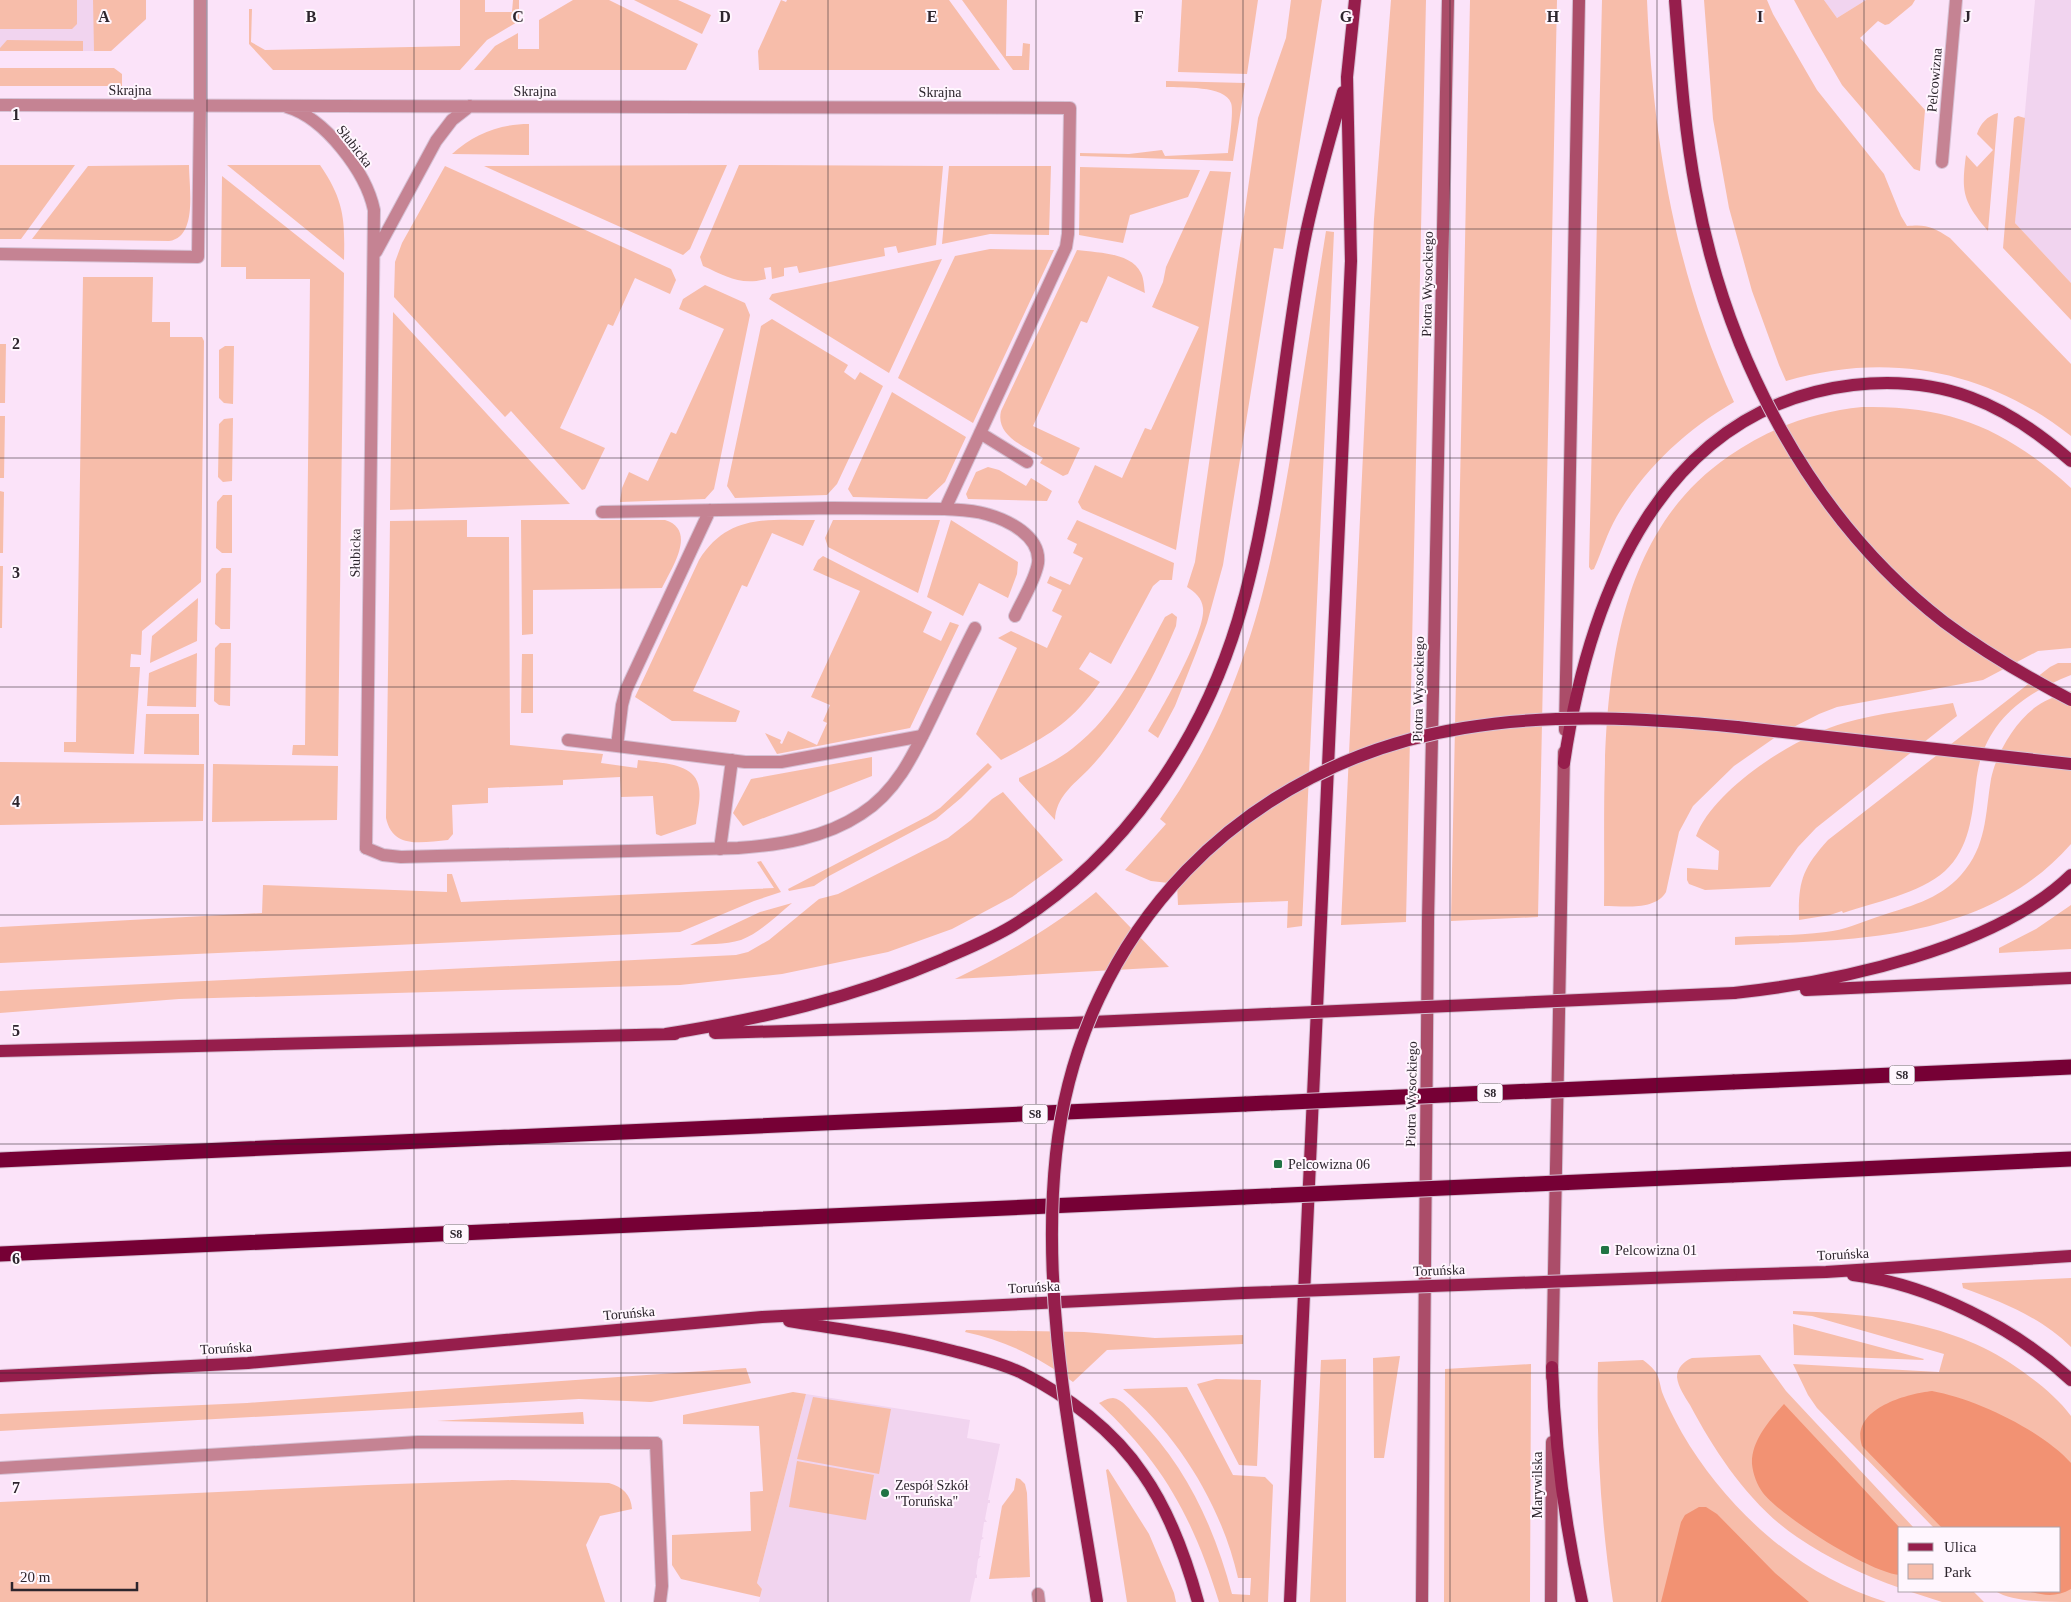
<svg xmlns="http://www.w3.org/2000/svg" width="2071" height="1602" viewBox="0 0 2071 1602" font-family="Georgia,serif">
<rect width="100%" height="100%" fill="#fbe3f9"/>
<!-- built -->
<path fill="#f1d4ef" d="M0 0H146V19L111 51H0Z
M1824 0H1866L1837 18Z
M2035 0H2071V283L2015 223Z
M806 1394 970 1420 967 1438 1000 1444 988 1500H990V1503H988L985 1519 987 1522H984L982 1537 984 1538 981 1540 979 1556H981L978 1559 976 1574 977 1575V1578H975L970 1602H759L762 1589 757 1583Z"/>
<!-- green -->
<path fill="#f7bdaa" d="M0 0H77V24L72 29H0Z
M93 0H146V19L111 51H94Z
M460 0H485V12H512L513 0H519V21L487 40 460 70H273L249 44V9H252L251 42 265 50 460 46Z
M573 0H609L698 44 686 70H474L495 46 518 33V49H539V20Z
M634 0H678L711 15 702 34Z
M781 0 786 2 787 0H949L1000 70H759L758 51Z
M962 0H1007L1006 56H1022L1023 43 1030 44 1029 70H1013Z
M1182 0H1258L1247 74 1178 72Z
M1291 0H1322L1283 249 1274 248 1223 565 1207 623 1196 653 1175 706 1158 738 1148 731C1162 709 1206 631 1203 608 1202 598 1195 592 1187 587L1195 562 1258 118 1286 38Z
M1391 0H1426L1406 922 1341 925 1374 219Z
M1470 0H1557L1538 917 1451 921Z
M1602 0H1647C1653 140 1675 273 1734 402 1686 430 1645 468 1617 516 1607 533 1602 551 1594 569L1591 570 1589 567Z
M1704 0H1767L1773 14 1817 90 1884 174 1901 216 1907 226C1927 224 1933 227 1950 238L2071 364V436C1987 370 1888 351 1786 381L1779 365 1752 291 1729 208 1713 119Z
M1794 0H1824L1837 18 1866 0H1915L1912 5 1889 24 1885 25 1878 21 1860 38 1925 110 1920 171 1914 169 1842 85 1813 35Z
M7 40 83 41V51H0V48Z
M0 68H114L122 74V86H0Z
M1166 81 1245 83 1233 161 1080 156V153L1129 154 1162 150 1165 156 1228 153C1229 144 1234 110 1231 103 1225 85 1181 88 1166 87Z
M1998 113 1988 231C1963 201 1961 193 1966 155L1977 167 1993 150 1977 134C1980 124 1987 116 1998 113Z
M2018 116 2025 118 2015 223 2071 283V320L2003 248 2014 118Z
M529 124V155L452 154C474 134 499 124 529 124Z
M0 165H75L21 239H0Z
M189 165C189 187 198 237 169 241L32 239 88 166Z
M227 165H320C344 200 345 219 344 260Z
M727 165 690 249 683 255 484 166Z
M739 165 943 166 936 245 898 253 896 246 884 248 885 256 799 273 797 266 784 268V276L772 279 771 267 764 268 766 279C740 286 726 276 703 266L700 257Z
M445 166 671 269 676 280 670 294 635 278 613 326 608 324 560 428 605 448 585 489 582 490 511 411 505 417 394 297 395 262 402 243Z
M949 166H1051L1049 235 990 234 942 244Z
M1080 167 1200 170 1188 197 1130 215 1123 243 1079 235Z
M1210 171 1231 172 1176 550 1082 509 1078 502 1095 465 1122 478 1145 428 1151 430 1199 327 1152 307 1163 282 1166 267Z
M222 176 344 273 338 756 292 755 293 745H305L310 279H246V267H221Z
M1326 231 1334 232 1302 926 1287 928 1288 901 1178 905 1177 884 1151 881 1125 870 1166 824 1160 819C1248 697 1273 567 1296 422 1306 358 1316 294 1326 231Z
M990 249 1054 250 973 423 898 378 955 256Z
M1077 250C1097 253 1131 252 1141 273 1144 279 1144 287 1145 293L1108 276 1087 323 1081 321 1033 426 1080 448 1068 474 1063 476 1040 463 1043 458C1026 447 995 436 1001 411Z
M942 259 889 373 769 299 772 294Z
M83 277H153L152 322H170V337H202L204 341 201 582 142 631 141 655 131 654 130 667H140L134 754 64 752V742H76Z
M705 285 745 303 750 315 714 489 705 499 620 502 622 488 629 472 648 481 671 432 676 434 724 329 679 309 683 299Z
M393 312 570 504 390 510Z
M772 319 848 365 844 372 855 380 860 372 883 386 837 484 827 495 735 498 727 486 761 326Z
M0 344H6L5 403H0Z
M225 346H234L233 404 224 403 219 398V350Z
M892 392 966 437 945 482 927 499 853 497 848 489Z
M1862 407C1951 405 2006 429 2071 488V648L2038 651 1983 680 1837 707 1819 714 1780 734 1734 766 1693 806 1679 832 1666 892C1655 911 1623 906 1604 906 1606 756 1587 553 1729 456 1769 428 1813 412 1862 407Z
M0 416H5L4 478H0Z
M233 418 232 481 223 482 218 477 219 424 224 419Z
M988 467 999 470 1026 486 1031 478 1052 491 1047 501 968 499 966 494 976 472Z
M0 491 4 492 3 553H0Z
M223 495H232V553H222L216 548 217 502Z
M467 520V537H509L510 745 603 754 601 763 637 768 638 760C658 763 696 762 699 788 701 799 697 813 696 824L661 836 656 834 653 796 621 797 620 777 563 780V785L488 788V803L452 805 453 834 448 840C423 842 393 850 386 818L390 521Z
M521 520H665C698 530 671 569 662 588L533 590V634L522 635Z
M815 520 803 546 772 533 747 587 742 585 693 691 740 711 736 722 672 721 635 697 699 560C728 514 767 520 815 520Z
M833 520H940L918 593 828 547 825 538Z
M951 520 1018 562 1017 574 1008 598 979 583 963 616 927 597Z
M1077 520 1174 563 1172 580H1160L1153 586 1111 664 1090 652 1079 669 1100 682C1069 726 1047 736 1001 760L976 734 1017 648 998 638 1011 631 1047 648 1062 616 1052 611 1062 590 1047 583 1050 576 1070 585 1083 558 1073 553 1077 544 1067 539Z
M823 556 932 612 923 632 941 641 950 622 959 625 910 728 777 754 765 733 781 740 780 743 782 744 788 731 817 745 827 723 823 721 830 705 811 697 860 591 813 570 818 560Z
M0 566H3L2 628H0Z
M222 568H231L230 629H221L215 624 216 574Z
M198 598 197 641 150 663 152 636Z
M1172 613 1177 617 1176 626C1154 678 1127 729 1088 770 1073 785 1056 797 1055 820L1019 781V778C1038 769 1057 761 1073 748 1116 715 1140 664 1165 617Z
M220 643H231L230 706 219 705 214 701 215 648Z
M197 653 196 707 147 706 149 673Z
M522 654H533V713H521Z
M2058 663H2071V675C2020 695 1982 725 1976 783 1972 815 1970 848 1945 871 1919 894 1875 902 1843 913L1842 911 1830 915 1799 920C1798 882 1802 869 1828 840L2050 667Z
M2071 691V844C1985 942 1854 940 1735 945V937C1765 935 1796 936 1826 932 1844 930 1860 923 1877 917 1907 907 1939 900 1961 875 1987 846 1985 815 1991 779 1996 754 2015 721 2037 706 2047 699 2059 695 2071 691Z
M1953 703 1957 716 1816 828 1798 847 1770 887 1705 890 1689 884 1687 880V868L1718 870 1719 851 1696 836C1714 788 1797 736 1844 723 1879 713 1917 709 1953 703Z
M146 714H199V755L144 754Z
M872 757V776L743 826 733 813 751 779Z
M0 762 204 764 203 821 0 825Z
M988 763 992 767 961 798 936 819 829 876 814 886 789 891 788 889 928 816 940 808Z
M213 764 338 766 337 820 212 822Z
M1003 792 1063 860 1012 897 952 929 888 952 782 974 680 985 179 999 0 1013V991L736 955 748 952 769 940 819 899 838 894 948 838 971 820 992 799Z
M761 861 781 892 754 901 680 932 0 963V927L262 913 263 885 447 892V874H452L461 902 774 888 757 862Z
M1096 892 1169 967 955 979C1005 955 1052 928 1096 892Z
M792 903C776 916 760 933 741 940 725 945 706 944 690 945L760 912Z
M2071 905V949L1999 953V948L2036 929Z
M2071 1278V1347C2041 1317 2002 1302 1963 1288L1962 1283Z
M1793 1311C1877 1314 1962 1323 2030 1377 2045 1388 2060 1401 2071 1416V1602C2047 1602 2013 1602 1995 1591H2060V1528H1934L1817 1408 1808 1395 1793 1364 1939 1372 1944 1354 1812 1316 1793 1314Z
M1793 1324 1924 1359 1923 1360 1794 1355Z
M966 1330 1084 1332 1155 1338 1243 1335V1344L1107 1350 1073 1382C1040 1358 1005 1340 965 1332Z
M1760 1355 1786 1391 1914 1528H1900V1588C1865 1576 1828 1558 1797 1537 1751 1506 1716 1454 1690 1405 1685 1397 1678 1387 1677 1377 1677 1368 1684 1361 1692 1358Z
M1400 1356 1384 1458H1374L1373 1358Z
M1346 1359V1602H1310L1321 1360Z
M1643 1360C1647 1363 1651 1366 1654 1370 1659 1375 1660 1385 1662 1392 1667 1405 1675 1420 1682 1433 1727 1510 1800 1576 1886 1602H1613C1601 1522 1596 1442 1598 1362Z
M1531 1364 1530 1602H1444L1445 1369Z
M746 1368 751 1383 651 1402 579 1399 0 1431V1414L247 1403Z
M1216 1379 1261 1380 1257 1466 1239 1465 1197 1384Z
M1187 1387 1233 1475 1265 1477 1273 1485 1268 1602H1219C1193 1518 1163 1463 1099 1403 1103 1401 1108 1398 1113 1398 1122 1399 1131 1411 1137 1417 1186 1465 1215 1529 1232 1594L1250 1595 1251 1578H1238C1222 1507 1179 1436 1123 1389Z
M793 1392 806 1394 757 1583 762 1589 760 1597 681 1579 672 1565V1535L751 1531 750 1492 763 1491 759 1426 683 1424V1415Z
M813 1397 891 1409 879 1474 797 1459Z
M583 1412 584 1424 437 1421Z
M797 1461 874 1475 866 1520 789 1507Z
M1108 1469 1149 1534 1174 1593 1176 1602H1127L1106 1470Z
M1016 1478 1020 1479 1025 1484 1027 1493 1030 1577 989 1579 1002 1506 1014 1490Z
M512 1480 609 1483C623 1487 631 1495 632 1509L600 1516 586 1545 605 1602H0V1502L368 1485Z
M1908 1591H1973L1984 1602H1942Z"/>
<!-- forest -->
<path fill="#f29273" d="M1932 1391C1976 1399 2041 1430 2071 1463V1589C2056 1598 2042 1595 2027 1591H2060V1528H1942L1862 1446C1850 1409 1906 1394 1932 1391Z
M1784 1404 1900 1528V1575C1870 1573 1782 1517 1763 1493 1757 1485 1753 1474 1752 1464 1751 1441 1770 1420 1784 1404Z
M1699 1507H1706L1717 1514 1775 1573 1809 1602H1661L1681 1522 1685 1515Z"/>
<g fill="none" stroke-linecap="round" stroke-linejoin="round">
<defs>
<path id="lane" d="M0 254 198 257 200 105
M366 848 383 855 401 857 738 848C780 845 825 838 861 814 899 790 916 749 935 710 948 683 961 655 975 628
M656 1443 662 1586 660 1602
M1038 1594 1039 1602"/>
<path id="street" d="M200 0V105
M0 105 1070 108 1068 234 1066 247 945 509 832 508 602 512
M287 107C325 118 366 172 374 210L366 848
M1942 162 1956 0
M376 252 436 141 452 120 470 106
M980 433 1027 462
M945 509C959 510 973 510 986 514 1008 520 1041 536 1038 563 1035 581 1022 600 1015 616
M710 510 626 690 622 705 617 746 745 762H781L922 736
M568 740 617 746
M720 849 732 760
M0 1468 418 1442 656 1443"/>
<path id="secondary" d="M1565 730 1579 0
M1552 1377 1564 752
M1422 1602 1428 921 1448 0
M1551 1602 1552 1442"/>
<path id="primary" d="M1737 727 2071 764
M1564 763C1589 595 1661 408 1853 385 1943 375 2005 403 2071 461
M1806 990 2071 978
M1734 993C1837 982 1995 949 2071 875
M715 1033 1070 1023 1247 1015
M666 1034C761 1019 853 998 941 960 966 949 994 938 1017 923 1125 854 1201 742 1238 620 1275 498 1280 368 1304 243 1314 192 1329 142 1343 92
M0 1051 675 1034
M1731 1275 1826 1272 2071 1256
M1853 1275C1929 1284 2015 1328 2071 1380
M789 1321C845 1330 899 1337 953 1351 976 1357 1001 1363 1022 1373 1068 1396 1114 1431 1143 1474 1169 1511 1186 1558 1198 1602
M1552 1367C1555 1449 1564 1522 1582 1602
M0 1376 248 1363 762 1317 1244 1293
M1290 1602 1351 261 1347 77 1355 0"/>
<path id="highway" d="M1733 1082 2071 1067
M0 1160 1246 1104
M1732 1175 2071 1159
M0 1254 1245 1197"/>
</defs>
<!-- lane casing -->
<use href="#lane" stroke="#d6c1d4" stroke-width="14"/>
<!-- street casing -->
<use href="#street" stroke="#d6c1d4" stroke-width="14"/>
<!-- secondary casing -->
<use href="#secondary" stroke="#d6c1d4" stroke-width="14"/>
<!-- primary casing -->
<use href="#primary" stroke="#d6c1d4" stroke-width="14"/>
<!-- highway casing -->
<use href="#highway" stroke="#d6c1d4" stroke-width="17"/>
<!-- lane -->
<use href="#lane" stroke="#c58393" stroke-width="12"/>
<!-- street -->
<use href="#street" stroke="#c58393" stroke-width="12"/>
<!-- secondary -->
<use href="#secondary" stroke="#ab4d69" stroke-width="12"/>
<!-- primary -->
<use href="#primary" stroke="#961e4c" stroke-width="12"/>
<!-- highway -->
<use href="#highway" stroke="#760035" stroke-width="15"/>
<defs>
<path id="primary-bridge" d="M1675 0C1680 64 1684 128 1696 191 1726 356 1810 518 1944 622 1984 652 2027 677 2071 700
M1247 1015 1734 993
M1244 1293 1731 1275
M1097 1602C1074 1454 1040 1304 1056 1154 1080 931 1244 763 1464 728 1554 713 1646 718 1737 727"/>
<path id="highway-bridge" d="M1246 1104 1733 1082
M1245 1197 1732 1175"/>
</defs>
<!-- primary-bridge casing -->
<use href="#primary-bridge" stroke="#d6c1d4" stroke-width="14" stroke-linecap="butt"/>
<!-- highway-bridge casing -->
<use href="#highway-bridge" stroke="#d6c1d4" stroke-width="17" stroke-linecap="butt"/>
<!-- primary-bridge -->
<use href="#primary-bridge" stroke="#961e4c" stroke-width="12"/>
<!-- highway-bridge -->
<use href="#highway-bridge" stroke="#760035" stroke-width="15"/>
</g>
<!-- grid -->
<path fill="none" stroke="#2d252d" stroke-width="1" stroke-opacity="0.55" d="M207 0V1602M414 0V1602M621 0V1602M828 0V1602M1036 0V1602M1243 0V1602M1450 0V1602M1657 0V1602M1864 0V1602M0 229H2071M0 458H2071M0 687H2071M0 915H2071M0 1144H2071M0 1373H2071"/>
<!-- markers -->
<g fill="#217344" stroke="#fff6fe" stroke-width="2">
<rect x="1273" y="1159" width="10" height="10" rx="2.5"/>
<rect x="1600" y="1245" width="10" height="10" rx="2.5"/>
<circle cx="885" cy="1493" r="5"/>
</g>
<g text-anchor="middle" stroke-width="4" stroke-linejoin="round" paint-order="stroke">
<!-- shield labels -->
<g fill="#fff6fe" stroke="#6c646c" stroke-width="1">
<rect x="1889.5" y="1065.5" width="25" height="19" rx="4"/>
<rect x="1477.5" y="1083.5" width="25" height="19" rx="4"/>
<rect x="1022.5" y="1104.5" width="25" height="19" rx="4"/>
<rect x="443.5" y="1224.5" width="25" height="19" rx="4"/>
</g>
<g font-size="12" font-weight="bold" fill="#2d252d">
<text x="1902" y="1079">S8</text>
<text x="1490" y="1097">S8</text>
<text x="1035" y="1118">S8</text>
<text x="456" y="1238">S8</text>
</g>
<!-- street labels -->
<g font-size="14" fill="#2d252d" stroke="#fff6fe">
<text transform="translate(1934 80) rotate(-85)" y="5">Pelcowizna</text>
<text x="130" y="95">Skrajna</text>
<text x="535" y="96">Skrajna</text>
<text x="940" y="97">Skrajna</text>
<text transform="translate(355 146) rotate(52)" y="5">Słubicka</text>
<text transform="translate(1427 284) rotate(-89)" y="5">Piotra Wysockiego</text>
<text transform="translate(355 553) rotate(-89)" y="5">Słubicka</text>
<text transform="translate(1418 689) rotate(-89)" y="5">Piotra Wysockiego</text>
<text transform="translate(1411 1094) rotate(-89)" y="5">Piotra Wysockiego</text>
<text transform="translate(1843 1254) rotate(-3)" y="5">Toruńska</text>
<text transform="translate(1439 1270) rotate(-2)" y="5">Toruńska</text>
<text transform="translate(1034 1287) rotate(-3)" y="5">Toruńska</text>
<text transform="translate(629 1313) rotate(-5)" y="5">Toruńska</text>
<text transform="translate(226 1348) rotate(-3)" y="5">Toruńska</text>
<text transform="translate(1537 1485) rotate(-90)" y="5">Marywilska</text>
</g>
<!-- poi labels -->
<g font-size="14" fill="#2d252d" stroke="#fff6fe" text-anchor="start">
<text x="1288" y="1169">Pelcowizna 06</text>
<text x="1615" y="1255">Pelcowizna 01</text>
<text x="895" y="1490">Zespół Szkół<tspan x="895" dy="16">"Toruńska"</tspan></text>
</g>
</g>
<g font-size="16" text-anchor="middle" font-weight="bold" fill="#2d252d" stroke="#fff6fe" stroke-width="4" stroke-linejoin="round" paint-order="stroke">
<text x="104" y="22">A</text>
<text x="311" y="22">B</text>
<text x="518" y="22">C</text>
<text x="725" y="22">D</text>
<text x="932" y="22">E</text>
<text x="1139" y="22">F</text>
<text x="1346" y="22">G</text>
<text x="1553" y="22">H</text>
<text x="1760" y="22">I</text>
<text x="1967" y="22">J</text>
<text x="16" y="120">1</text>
<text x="16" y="349">2</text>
<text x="16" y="578">3</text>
<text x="16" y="807">4</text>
<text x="16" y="1036">5</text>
<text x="16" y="1264">6</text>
<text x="16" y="1493">7</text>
</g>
<!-- legend -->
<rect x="1898" y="1527" width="162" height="65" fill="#fff6fe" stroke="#aba2aa"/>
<rect x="1908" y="1543" width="25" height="8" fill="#961e4c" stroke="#aba2aa"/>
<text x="1944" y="1552" font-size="15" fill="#2d252d">Ulica</text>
<rect x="1908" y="1564" width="25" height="15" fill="#f7bdaa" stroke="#aba2aa"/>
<text x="1944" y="1577" font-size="15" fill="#2d252d">Park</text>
<!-- scale -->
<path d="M12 1582v8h125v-8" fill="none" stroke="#2d252d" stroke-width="2.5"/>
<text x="20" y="1582" font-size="15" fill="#2d252d" stroke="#fff6fe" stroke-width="4" paint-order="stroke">20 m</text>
</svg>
